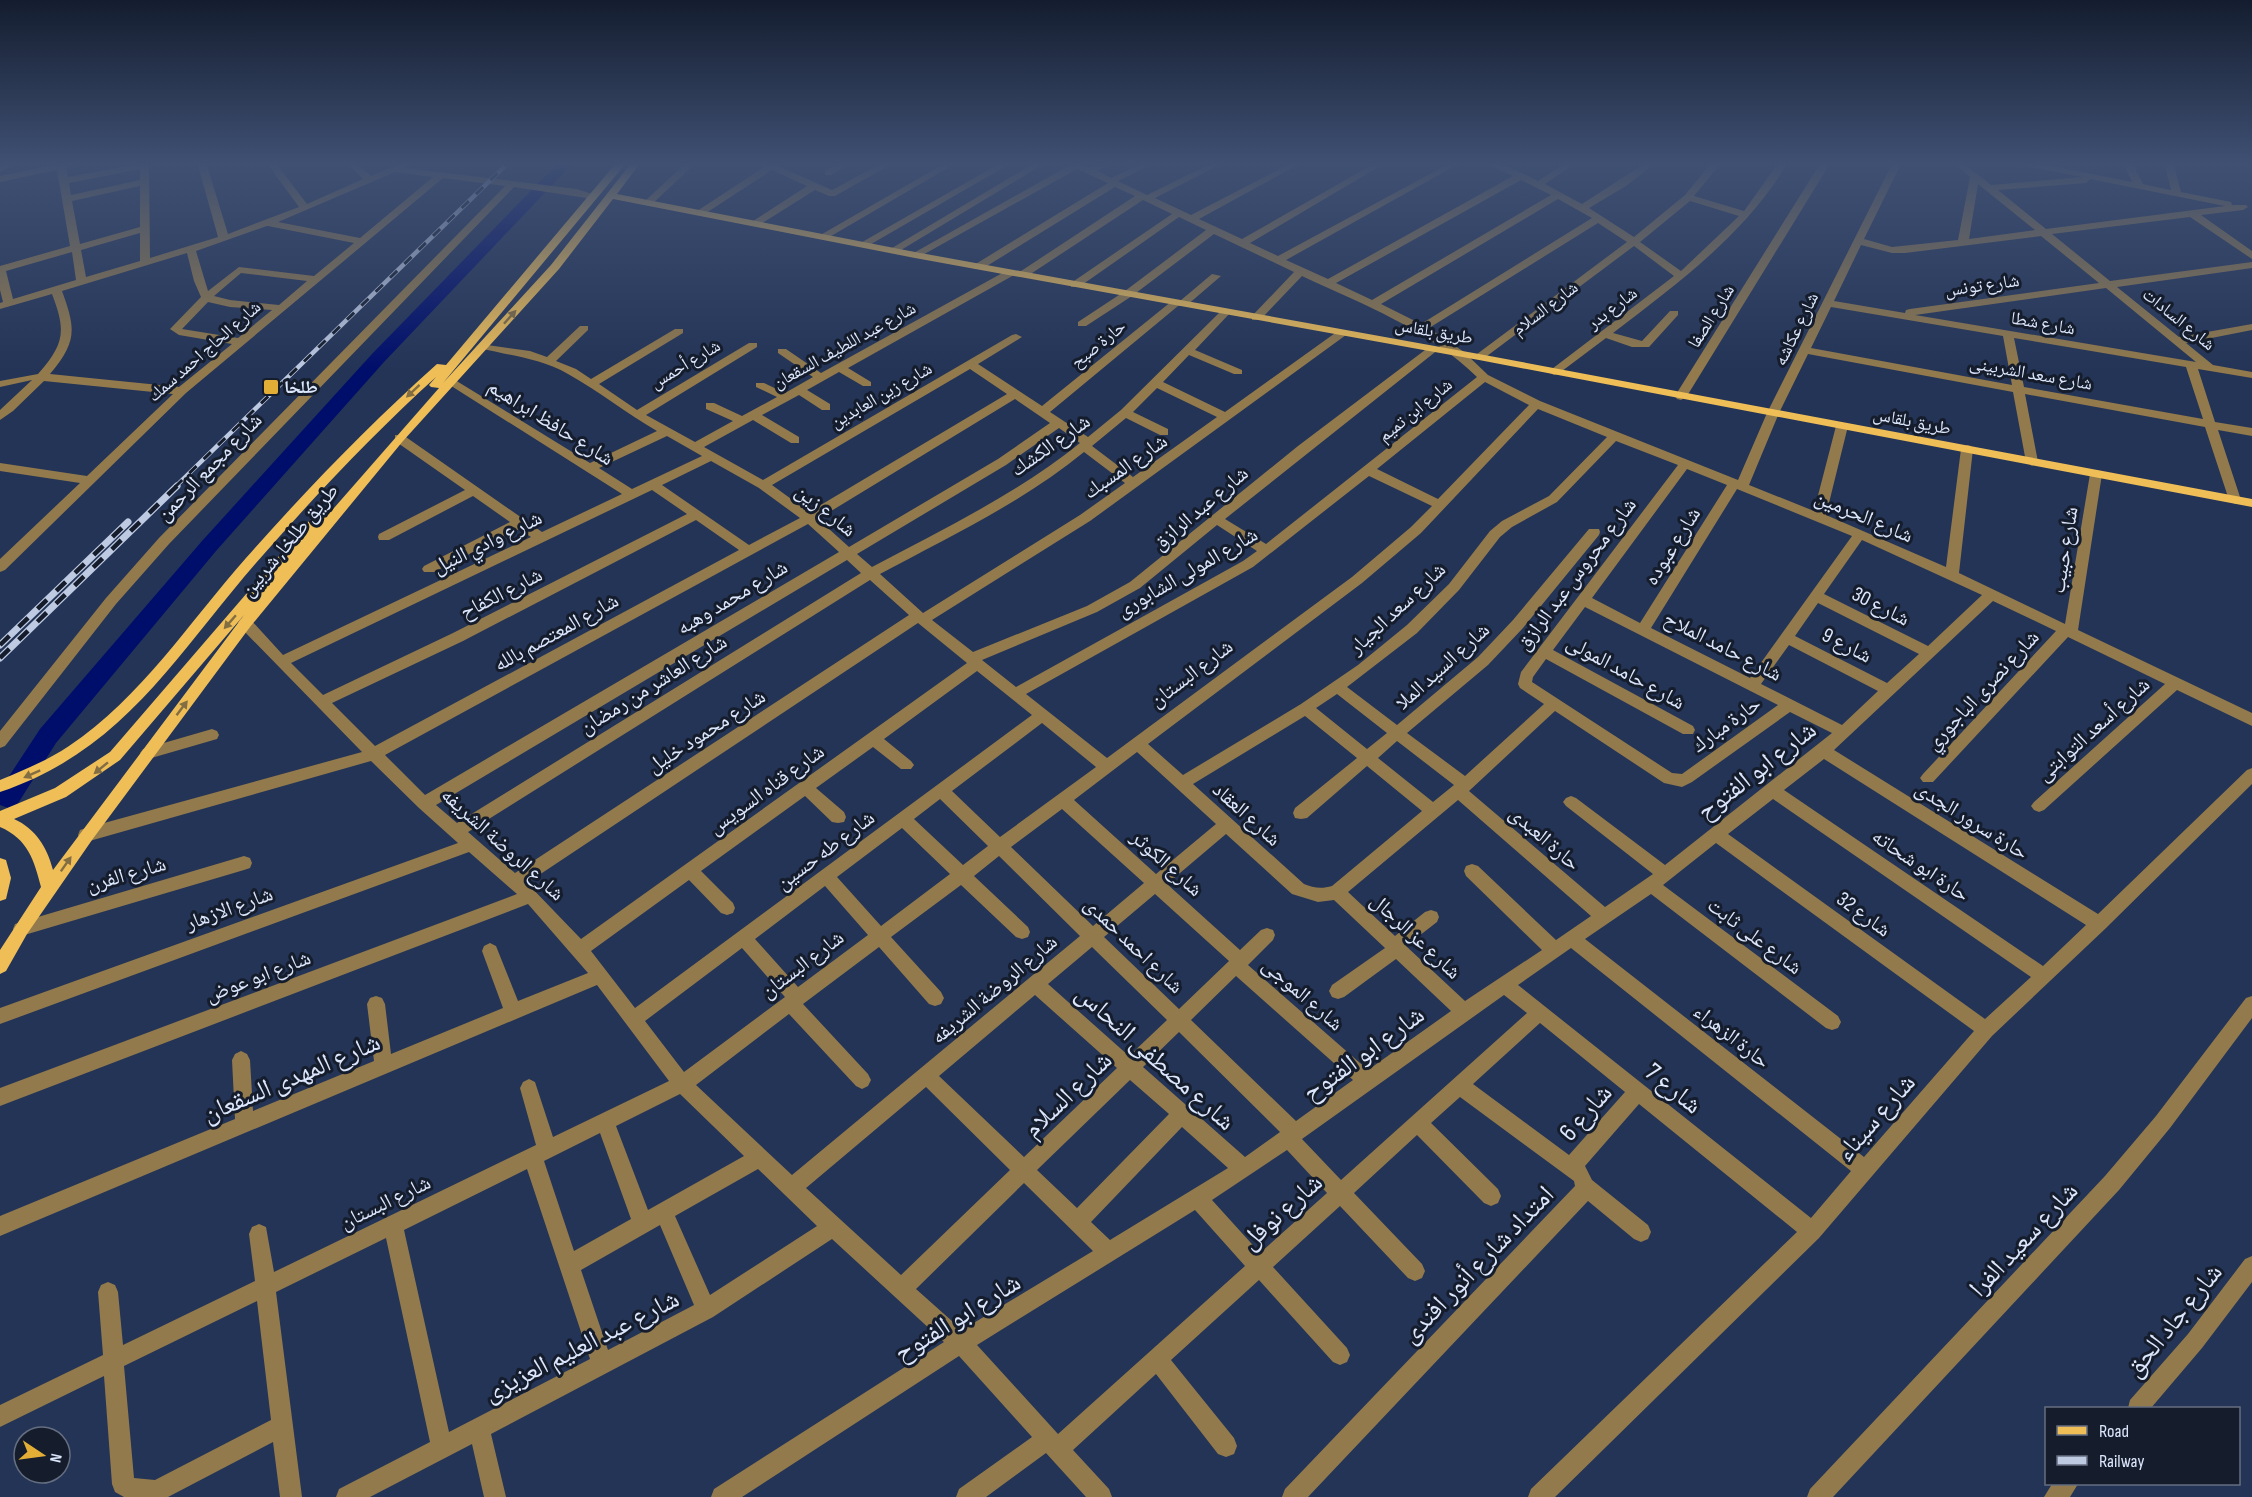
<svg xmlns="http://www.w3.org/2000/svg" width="2252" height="1497" viewBox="0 0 2252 1497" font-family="'Sofia Sans Condensed','Noto Naskh Arabic',sans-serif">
<rect width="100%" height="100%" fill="#243456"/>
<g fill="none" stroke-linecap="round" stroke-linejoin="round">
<!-- canal -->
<path fill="#000e6b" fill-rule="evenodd" d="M559 162H574L384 362 216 551 56 743 17 805 8 808 0 805V790L40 729 202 541 372 354Z"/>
<!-- minor -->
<path fill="#927a4c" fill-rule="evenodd" d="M7 162H19L0 172V165Z
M68 162H85L66 168 68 177 149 162 150 258 218 237 197 162H206L228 234 299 207 266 162H275L307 204 363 179 346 162H355L371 176 403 162H414L405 168 577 189 598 196 593 199 514 187 169 544 116 604 5 746 0 748V731L106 598 159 538 505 186 443 178 186 393 5 570 0 572V559L80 483 0 471V463L87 476 173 394 44 381 13 411 0 420V410L32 380 0 387V381L38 374C65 343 66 331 52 294L0 309V303L3 302 0 290V266L70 246 57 170 0 182V176ZM140 169V180L71 195 69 183ZM395 172 433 177 360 238 278 222ZM140 186V227L80 244 72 201ZM267 226H268L354 243 314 276 239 267 208 291 196 251ZM140 233V261L86 277 81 250ZM72 252 76 280 13 299 6 271ZM187 253 194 281 201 297 170 329 179 335 232 344 179 387 50 374C77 342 76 329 62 291ZM241 273 307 281 279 305 230 300 214 296ZM208 302 230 307 272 310 238 338 182 329Z
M687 162H697L651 205H645V201Z
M757 162H782L778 166 832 190 884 162H895L835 196H829L815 190 759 225 750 223 807 186 772 170 703 215H697V211L764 167Z
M841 162H852L831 175H825V171Z
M947 162H958L826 239 817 237Z
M1002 162H1013L866 247 857 245Z
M1036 162H1047L896 253 887 251Z
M1066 162H1077L1090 168 1101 162H1111L1098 171 1111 178 1145 162H1156L1118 181 1147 195 1214 162H1225L1155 198 1191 215 1293 162H1303L1199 219 1242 239 1377 162H1387L1250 243 1278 256 1452 162H1462L1286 260 1328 279 1513 176 1484 162C1504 162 1521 173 1538 181L1567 162H1577L1545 184 1582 204 1647 162H1657L1626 186 1589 208 1634 237 1685 195 1712 162H1722L1694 196 1744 211 1779 162H1788C1747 233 1678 283 1613 333L1642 341 1670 311H1678V315L1649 347H1632L1606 338 1558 374 1554 375 1548 372 1674 276 1634 246 1483 359H1475L1473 357 1627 242 1598 223 1429 328 1464 352 1488 375 1540 401 1738 480 1767 413 1893 162H1902L1864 239 1892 247 1958 240 1970 177 1953 162H1962L1991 185 2082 177 2020 165 2016 162H2032L2132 182 2123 162H2132L2143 184 2171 190 2164 162H2173L2181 192 2231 202 2232 205H2246L2248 207 2243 210 2201 215 2252 251V259L2190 217 2052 234 2110 281 2252 262V268L2117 287 2179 337 2252 324V330L2186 343 2213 365 2252 372V378L2198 369 2215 422 2252 428V436L2218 430 2241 500 2239 503 2235 504 2229 500 2205 427 2025 394 2038 462 2032 466 2026 462 2013 392 1808 354 1779 413 1749 485 1814 511 1836 426 1838 423H1846L1848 426 1826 515 1946 567 1961 449 1967 445 1971 446 1973 449 1959 573 2065 624 2090 474 2096 470 2100 471 2102 474 2078 630 2252 713V726L2177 690 2044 810 2039 812 2034 810 2031 806 2034 802 2165 684 2068 637 1933 782H1923L1920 778 1923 774 2056 631 1993 601 1834 750 2098 914 2247 770 2252 768V784L2105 929 1992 1036 1819 1238 1555 1497H1528L1531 1489 1797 1232 1639 1104 1585 1166 1592 1180 1648 1225 1651 1232 1648 1239 1641 1242 1634 1239 1588 1201 1308 1497H1282L1285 1489 1575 1186 1574 1181 1460 1097 1431 1123 1498 1189 1501 1196 1498 1203 1491 1206 1484 1203 1417 1135 1354 1193 1422 1264 1425 1271 1422 1278 1415 1281 1408 1278 1340 1206 1273 1267 1347 1348 1350 1355 1347 1362 1340 1365 1333 1362 1259 1280 1171 1360 1234 1438 1237 1446 1234 1454 1226 1457 1218 1454 1156 1374 1073 1450 1109 1489 1112 1497H1086L1046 1453 986 1497H956L959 1489 1032 1437 959 1356 742 1497H711L714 1489 944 1342 832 1239 713 1317 491 1434 506 1497H484L472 1444 370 1497H336L339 1489 430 1442 386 1238 276 1292 302 1497H280L273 1442 168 1497H124L115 1492 112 1484 104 1376 0 1427V1405L103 1355 98 1292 101 1285 108 1282 115 1285 118 1292 123 1345 255 1281 249 1234 252 1227 259 1224 266 1227 274 1272 536 1145 520 1088 523 1082 529 1079 535 1082 553 1137 669 1081 597 985 0 1236V1216L235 1119 232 1060 235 1054 241 1051 247 1054 250 1060 253 1111 374 1061 367 1004 370 998 376 996 382 998 385 1004 391 1054 503 1008 482 951 484 946 490 943 496 946 518 1001 588 973 528 904 0 1106V1088L517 894 469 852 0 1024V1008L458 843 419 808 371 761 86 842 80 840 78 835 80 830 86 828 362 752 240 627 238 623 240 619H250L283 655 531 537 519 529 434 572H424L422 569 424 566 510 522 473 496 389 540H379L378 537 379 534 465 490 395 441V435H403L542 532 622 494 445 382 451 379 455 380 590 463 657 431C627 414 599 391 568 374 540 358 510 356 480 348V344L530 351 547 357 580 326H588V330L556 361 576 369 591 379 675 329H683V333L599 384 637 410 749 343H757V347L646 415 695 442 733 421 706 409V403H714L742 416 777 397 756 387V383H764L785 393 813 377 778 353V349H786L821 373 1006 271H1014V275L848 368 871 382V386H863L839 372 807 390 830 404V410H822L799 395 762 415 799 437V443H791L753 420 704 447 763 480 1012 335 1016 334 1022 337 978 364 1042 406 1172 301H1180L1212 274 1221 276 1186 306H1178L1050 412 1088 437 1121 410 1222 310 1226 309 1231 312 1195 350 1242 370V374H1234L1189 355 1163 382 1225 412 1338 331H1346V335L1090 521 932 620 973 652 1087 606 1130 582 1298 446 1429 347 1433 346 1439 349 1225 519 1266 544 1477 377C1428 329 1364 305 1302 276L1260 320H1252V316L1294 272 1214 234 1132 296 1086 326H1078V322L1125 291 1206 230 1179 217 1079 287H1071V283L1172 214 1143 200 1026 277H1018V273L1135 196 1115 187 982 269H974V265L1108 183 1077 169 919 257 910 255 1070 165ZM2090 179 2225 206 2046 229 1998 190 2086 183ZM1521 180 1551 195 1372 300 1336 283ZM1978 184 2035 230 1969 239ZM1558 199 1592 218 1421 324 1381 304ZM1690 201 1739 216 1681 271 1640 242ZM2041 236 2099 283 1910 309 1906 310 1905 313 1834 301 1861 245 1892 253H1905ZM2106 288 2196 362 1915 315ZM1831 307 2003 336 2012 385 1811 348ZM2014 338 2186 367 2203 419 2024 387ZM970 369 1007 394 809 512 772 485ZM1485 382 1529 405 1438 499 1377 469ZM1157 388 1217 417 1133 477 1092 446 1126 418 1160 435H1168V429L1133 412ZM1015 399 1050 423 998 459 849 547 818 519ZM1538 409 1607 437 1549 496 1502 521 1490 531 1449 584 1407 625 1358 665 1301 704 1183 775 1148 744 1362 583 1421 533ZM1059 428 1080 443C1017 494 943 529 872 567L857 554 1006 465ZM667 436 702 456 632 489 599 468ZM1616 441 1678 465 1521 672 1518 684 1520 688 1544 704 1465 776 1407 733 1488 665 1523 628 1599 535 1600 532 1599 529H1589L1513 620 1478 657 1397 725 1347 687 1417 633 1459 590 1500 537 1512 527 1557 502ZM1084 452 1125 483 1080 515 923 613 880 574C949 537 1023 502 1084 452ZM711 461 759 488 800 518 749 545 662 485ZM1687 469 1727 485 1640 623 1592 598ZM1369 476 1432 506 1411 527 1352 577 1107 758 1026 694 1253 567ZM1737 489 1852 536 1750 678 1651 628ZM652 490 687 514 453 633 323 695 291 663ZM696 520 739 550 375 746 332 703 463 641ZM808 524 839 552 425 795 385 755ZM1217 525 1257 551 1243 561 1016 687 982 660 1097 612 1140 588ZM1862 540 1982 595 1928 646 1824 594ZM847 560 861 573 457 823 436 805ZM870 580 909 615 515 873 468 832ZM1818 603 1919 654 1887 683 1795 636ZM1585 607 1778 705 1682 774 1672 773 1532 682 1533 677 1546 659 1683 734H1693L1695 730 1693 726 1553 650ZM918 623 967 663 581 939 527 883ZM1789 645 1878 691 1842 725 1761 684ZM977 671 1032 715 635 1008 591 951 689 880 721 913 727 915 733 913 735 908 733 903 701 871 805 796 832 822 838 823 844 822 846 817 844 812 816 788 873 747 901 769H911L914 765 911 761 884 739ZM1337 694 1387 733 1367 749 1316 708ZM1555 711 1664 783 1682 787 1692 782 1790 712 1832 733 1665 865 1576 798 1571 796 1566 798 1563 802 1566 806 1653 874 1605 907 1469 791ZM1305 716 1357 758 1295 808 1293 813 1295 818 1301 819 1307 818 1367 766 1422 811 1332 886C1322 889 1313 888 1304 884L1193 784ZM1042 723 1096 767 1000 837 952 791ZM1397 741 1454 785 1433 802 1378 758ZM1137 752 1216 824 1156 874 1074 800ZM1824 759 2086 925 2043 966 1784 790ZM940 799 988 846 963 865 914 819ZM1773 799 2031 977 1985 1019 1728 834ZM1458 800 1591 916 1556 940 1478 866 1472 864 1466 866 1464 871 1466 876 1542 950 1465 1001 1406 946 1437 922 1439 917 1437 912 1431 910 1425 912 1395 936 1348 892ZM1062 809 1144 883 1093 926 1011 847ZM902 828 950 874 881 926 837 877ZM1226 834 1292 894 1318 902 1334 900 1385 948 1332 985 1329 991 1332 997 1338 999 1344 997 1396 959 1451 1011 1368 1070 1248 965 1273 940 1275 935 1273 930 1267 928 1261 930 1240 950 1167 884ZM1716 843 1974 1031 1864 1157 1585 939 1651 894 1826 1028 1832 1030 1838 1028 1841 1022 1838 1016 1663 885ZM999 856 1080 936 792 1175 696 1085 789 1014 856 1086 862 1089 868 1086 871 1080 868 1074 803 1004 879 947 929 1004 935 1006 941 1004 944 998 941 992 891 937 961 885 1016 937 1022 939 1028 937 1030 932 1028 927 974 876ZM825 886 868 935 798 987 755 939ZM1155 894 1229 961 1179 1009 1104 937ZM1092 947 1167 1020 1129 1056 1048 984ZM742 948 785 997 684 1072 645 1021ZM1571 948 1851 1171 1811 1218 1518 985ZM1236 976 1353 1080 1296 1121 1191 1020ZM1035 995 1117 1068 1024 1157 939 1076ZM1504 995 1527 1013 1341 1180 1302 1139ZM1540 1023 1625 1092 1569 1155 1473 1084ZM1179 1032 1280 1132 1245 1157 1143 1067ZM1130 1080 1169 1114 1077 1208 1037 1170ZM926 1087 1010 1170 901 1275 806 1188ZM680 1094 744 1156 648 1210 616 1126ZM1182 1127 1228 1168 1110 1240 1091 1222ZM600 1133 631 1219 574 1251 544 1161ZM1287 1150 1327 1193 1260 1253 1212 1200ZM527 1169 590 1359 449 1432 404 1230ZM758 1169 817 1226 710 1295 675 1216ZM1024 1183 1093 1251 962 1330 916 1289ZM1195 1210 1245 1266 1058 1434 977 1345ZM660 1225 694 1305 608 1350 581 1270ZM257 1301 271 1420 155 1480 134 1478 124 1366Z
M1821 162H1831L1687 396 1681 400 1677 399 1675 396Z
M212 729 217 731 219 735 217 739 148 759 143 757 140 753 143 749Z
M244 856 250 858 252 863 250 868 244 870 21 936 15 934 13 929 15 924 21 922Z
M2252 996V1018L2170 1128 2119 1190 1833 1497H1807L1810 1489 2105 1176 2156 1116 2246 998Z
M2252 1256V1282L2202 1348 2151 1408H2128L2130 1400 2188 1334 2245 1259Z
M2052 1484H2078L2070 1497H2044Z"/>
<!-- major -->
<path fill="#efbe57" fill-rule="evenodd" d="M617 162H627L443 383 551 265 632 162H641L617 194 915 252 1479 354 2252 499V507L1479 360 915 258 613 199 559 269 403 441 250 627 92 840 27 934 6 971 0 974V950L41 887C34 860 28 839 0 827V811L55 788 110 752 316 513 321 512 327 516 439 388 431 387 429 385 436 377C372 435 312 499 256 563 176 655 123 751 0 792V780C24 770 48 760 69 746 141 698 190 621 246 558 306 490 370 424 437 364L446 365ZM244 615 53 870C47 847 36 829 14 819L66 797 120 760Z
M0 858 6 860 11 878 6 899 0 901Z"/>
<defs>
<path id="rail-far1" d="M175 487 509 162"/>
<path id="rail" d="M0 645 128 522
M0 658 177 486"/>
</defs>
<!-- rail-far1 casing -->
<use href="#rail-far1" stroke="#becae2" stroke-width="4.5"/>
<!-- rail casing -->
<use href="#rail" stroke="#becae2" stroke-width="7"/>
<!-- rail-far1 -->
<use href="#rail-far1" stroke="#151d2c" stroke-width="3" stroke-dasharray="10" stroke-linecap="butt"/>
<!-- rail -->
<use href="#rail" stroke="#151d2c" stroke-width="4.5" stroke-dasharray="13" stroke-linecap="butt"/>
</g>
<!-- one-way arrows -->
<defs><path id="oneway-solid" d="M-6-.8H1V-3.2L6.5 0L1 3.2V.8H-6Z" transform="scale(1.5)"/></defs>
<g fill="#826e42">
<use href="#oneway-solid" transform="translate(510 317) rotate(-48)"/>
<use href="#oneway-solid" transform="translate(413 391) rotate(137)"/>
<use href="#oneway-solid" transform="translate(230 622) rotate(131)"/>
<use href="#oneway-solid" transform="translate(182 708) rotate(-53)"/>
<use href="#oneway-solid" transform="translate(101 768) rotate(141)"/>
<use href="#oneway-solid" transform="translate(32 774) rotate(156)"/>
<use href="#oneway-solid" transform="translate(66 864) rotate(-55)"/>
</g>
<!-- sky -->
<linearGradient id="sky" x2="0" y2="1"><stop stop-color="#141d2f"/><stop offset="0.44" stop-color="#3f5073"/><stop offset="1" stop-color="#3f5073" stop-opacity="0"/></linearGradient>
<rect width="2252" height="371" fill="url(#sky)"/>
<!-- markers -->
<rect fill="#e3ae35" stroke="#151d2c" stroke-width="2" x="263" y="379" width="16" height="16" rx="3"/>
<g text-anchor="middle" stroke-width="6" stroke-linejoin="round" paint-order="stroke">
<!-- far-street labels -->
<g font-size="18" fill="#dce7fd" stroke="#151d2c">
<text transform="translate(1982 285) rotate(-8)" y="6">شارع تونس</text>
<text transform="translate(1545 308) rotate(-37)" y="6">شارع السلام</text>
<text transform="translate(1612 308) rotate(-37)" y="6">شارع بدر</text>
<text transform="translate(1711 316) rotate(-58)" y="6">شارع الصفا</text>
<text transform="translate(2179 319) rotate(39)" y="6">شارع السادات</text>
<text transform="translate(2043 323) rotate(10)" y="6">شارع شطا</text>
<text transform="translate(1796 329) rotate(-64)" y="6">شارع عكاشه</text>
<text transform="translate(1434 331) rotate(10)" y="6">طريق بلقاس</text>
<text transform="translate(1098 344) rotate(-39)" y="6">حارة صبح</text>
<text transform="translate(844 345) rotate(-29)" y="6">شارع عبد اللطيف السقعان</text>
<text transform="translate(204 351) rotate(-41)" y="6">شارع الحاج احمد سمك</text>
<text transform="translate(685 364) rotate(-31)" y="6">شارع أحمس</text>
<text transform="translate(2031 373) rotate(10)" y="6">شارع سعد الشربينى</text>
<text transform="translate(881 395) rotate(-30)" y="6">شارع زين العابدين</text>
<text transform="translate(1415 410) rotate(-39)" y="6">شارع ابن تميم</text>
<text transform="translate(1912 421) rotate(11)" y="6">طريق بلقاس</text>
</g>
<!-- far-poi labels -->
<g font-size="18" font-weight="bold" fill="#dce7fd" stroke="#151d2c" text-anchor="start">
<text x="284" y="393">طلخا</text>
</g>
<!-- street labels -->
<g font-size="21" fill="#dce7fd" stroke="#151d2c">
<text transform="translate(551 422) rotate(32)" y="7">شارع حافظ ابراهيم</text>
<text transform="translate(1050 445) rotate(-35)" y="7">شارع الكشك</text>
<text transform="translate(1125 466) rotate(-35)" y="7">شارع المسبك</text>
<text transform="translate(209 467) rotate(-46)" y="7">شارع مجمع الرحمن</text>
<text transform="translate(1200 508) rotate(-40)" y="7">شارع عبد الرازق</text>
<text transform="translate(826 510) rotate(39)" y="7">شارع زين</text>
<text transform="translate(1864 516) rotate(23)" y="7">شارع الحرمين</text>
<text transform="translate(289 540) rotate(-50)" y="7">طريق طلخا, شربين</text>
<text transform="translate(487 542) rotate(-26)" y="7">شارع وادي النيل</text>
<text transform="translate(1672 546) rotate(-58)" y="7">شارع عبوده</text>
<text transform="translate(2064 550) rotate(-81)" y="7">شارع حبيب</text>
<text transform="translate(1187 572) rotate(-30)" y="7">شارع المولى الشابورى</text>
<text transform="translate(1576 574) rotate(-53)" y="7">شارع محروس عبد الرازق</text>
<text transform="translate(501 593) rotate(-27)" y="7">شارع الكفاح</text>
<text transform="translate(732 597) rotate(-31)" y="7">شارع محمد وهبه</text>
<text transform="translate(1881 606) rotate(27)" y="7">شارع 30</text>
<text transform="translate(1397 608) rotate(-43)" y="7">شارع سعد الجيار</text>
<text transform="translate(556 632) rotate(-29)" y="7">شارع المعتصم بالله</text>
<text transform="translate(1847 645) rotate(27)" y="7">شارع 9</text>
<text transform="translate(1723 646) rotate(27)" y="7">شارع حامد الملاح</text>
<text transform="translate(1442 666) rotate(-42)" y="7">شارع السيد الملا</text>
<text transform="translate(1626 672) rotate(29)" y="7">شارع حامد المولى</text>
<text transform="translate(1191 673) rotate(-37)" y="7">شارع البستان</text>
<text transform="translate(653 684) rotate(-32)" y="7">شارع العاشر من رمضان</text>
<text transform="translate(1982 690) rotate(-47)" y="7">شارع نصرى الباجوري</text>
<text transform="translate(1726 724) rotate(-36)" y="7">حارة مبارك</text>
<text transform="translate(2093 729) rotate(-42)" y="7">شارع أسعد التوابتى</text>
<text transform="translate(706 731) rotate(-33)" y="7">شارع محمود خليل</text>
<text transform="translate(766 789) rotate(-36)" y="7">شارع قناه السويس</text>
<text transform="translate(1247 814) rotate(42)" y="7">شارع العقاد</text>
<text transform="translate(1972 820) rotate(32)" y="7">حارة سرور الجدى</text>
<text transform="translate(1545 838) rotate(41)" y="7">حارة العبدى</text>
<text transform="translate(503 844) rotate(42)" y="7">شارع الروضة الشريفه</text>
<text transform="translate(825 850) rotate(-37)" y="7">شارع طه حسين</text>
<text transform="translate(1167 863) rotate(42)" y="7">شارع الكوثر</text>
<text transform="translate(1921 865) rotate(34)" y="7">حارة ابو شحاته</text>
<text transform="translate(126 874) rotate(-16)" y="7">شارع الفرن</text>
<text transform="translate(229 908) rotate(-20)" y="7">شارع الازهار</text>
<text transform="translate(1864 914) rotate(36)" y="7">شارع 32</text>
<text transform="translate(1416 936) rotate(43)" y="7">شارع عز الرجال</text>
<text transform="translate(1755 936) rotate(37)" y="7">شارع على ثابت</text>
<text transform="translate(1134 945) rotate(44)" y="7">شارع احمد حمدى</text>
<text transform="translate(802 964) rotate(-37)" y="7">شارع البستان</text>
<text transform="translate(258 976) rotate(-21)" y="7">شارع ابو عوض</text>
<text transform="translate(994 989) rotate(-40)" y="7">شارع الروضة الشريفه</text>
<text transform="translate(1303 994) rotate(41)" y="7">شارع الموجى</text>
<text transform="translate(1732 1036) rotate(38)" y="7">حارة الزهراء</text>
<text transform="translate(385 1202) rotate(-26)" y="7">شارع البستان</text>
</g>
<!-- near-street labels -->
<g font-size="26" fill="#dce7fd" stroke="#151d2c">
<text transform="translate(1756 770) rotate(-38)" y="9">شارع ابو الفتوح</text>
<text transform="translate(1363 1053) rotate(-36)" y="9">شارع ابو الفتوح</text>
<text transform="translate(1156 1057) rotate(42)" y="9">شارع مصطفى النحاس</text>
<text transform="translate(291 1077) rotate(-23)" y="9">شارع المهدى السقعان</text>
<text transform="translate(1674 1088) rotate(39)" y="9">شارع 7</text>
<text transform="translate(1067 1094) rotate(-44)" y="9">شارع السلام</text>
<text transform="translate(1585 1112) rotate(-49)" y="9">شارع 6</text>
<text transform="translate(1875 1117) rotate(-49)" y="9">شارع سيناء</text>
<text transform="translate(1281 1211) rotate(-42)" y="9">شارع نوفل</text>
<text transform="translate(2023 1239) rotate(-47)" y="9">شارع سعيد الفرا</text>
<text transform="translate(1477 1264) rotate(-46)" y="9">امتداد شارع أنور افندى</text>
<text transform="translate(957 1317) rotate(-32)" y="9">شارع ابو الفتوح</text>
<text transform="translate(2173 1320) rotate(-51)" y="9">شارع جاد الحق</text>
<text transform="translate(581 1345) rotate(-27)" y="9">شارع عبد العليم العزيزى</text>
</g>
</g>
<!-- legend -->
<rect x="2045" y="1407" width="195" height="78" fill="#151d2c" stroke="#656e80" stroke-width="1.5"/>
<rect x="2057" y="1426" width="30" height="9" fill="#efbe57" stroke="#656e80" stroke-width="1.5"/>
<text x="2099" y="1437" font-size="18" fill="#dce7fd">Road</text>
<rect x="2057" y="1456" width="30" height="9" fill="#becae2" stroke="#656e80" stroke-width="1.5"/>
<text x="2099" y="1467" font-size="18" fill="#dce7fd">Railway</text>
<!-- north arrow -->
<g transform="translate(42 1455) rotate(103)"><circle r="28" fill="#151d2c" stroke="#656e80" stroke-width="1.5"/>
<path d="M0-4.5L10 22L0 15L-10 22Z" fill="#e3ae35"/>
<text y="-9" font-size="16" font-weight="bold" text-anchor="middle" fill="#dce7fd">N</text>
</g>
</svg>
